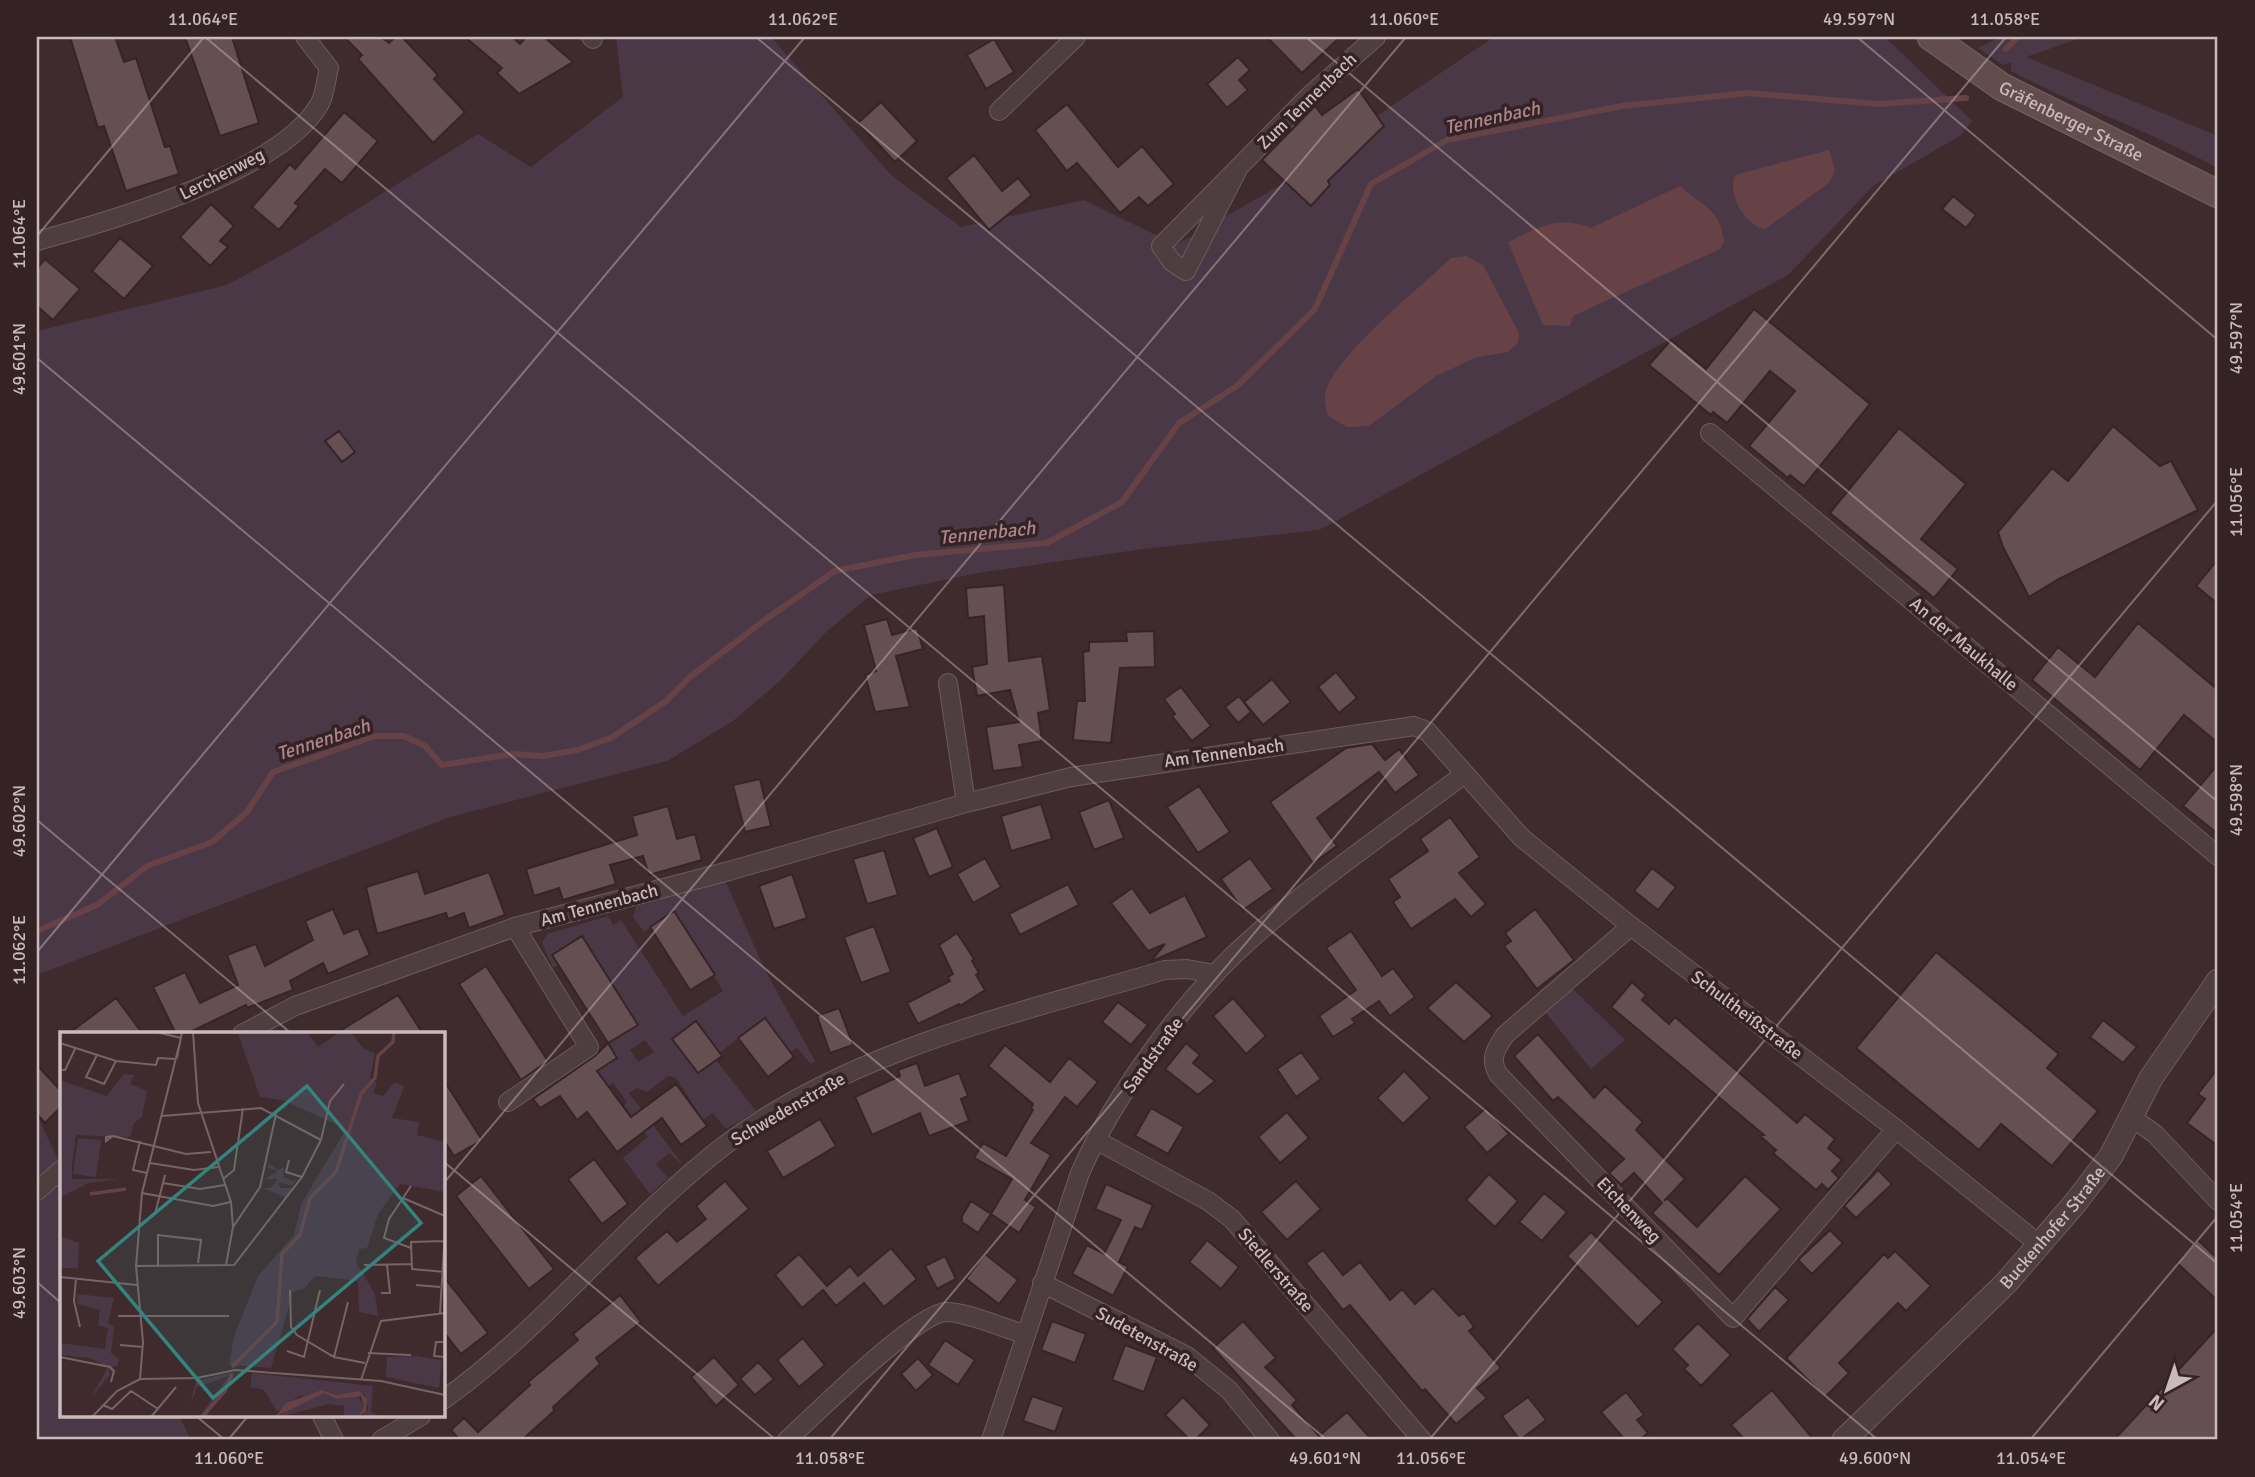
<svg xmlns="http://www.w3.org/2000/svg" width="2255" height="1477" viewBox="0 0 2255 1477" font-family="Signika,sans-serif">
<rect width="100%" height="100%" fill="#3f2a2d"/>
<!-- green -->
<path fill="#4b3847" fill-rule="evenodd" d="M616 37H771L891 175 961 227 1084 200 1176 245 1293 178 1332 146 1494 37H1885L1972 121 1960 136 1873 186 1788 275 1319 530 1143 549 978 573 871 595 826 632 781 680 733 721 667 761 450 817 37 975V331L227 285 293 249 478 134 531 167 623 97Z
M2001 37H2083L2026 57 2218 136V168C2151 132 2079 107 2011 71V62L2003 65 1978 48Z
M725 880 764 968 815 1061 811 1064 797 1048 790 1052 765 1018 719 1053 696 1021 672 1039 697 1073 716 1060 756 1111 726 1129 713 1113 703 1120 676 1078 668 1076 647 1092 637 1088 629 1093 683 1165 669 1153 656 1164 668 1178 650 1194 623 1158 648 1137 624 1105 627 1102 613 1083 591 1100 574 1086 617 1058 608 1043 637 1025 582 936 552 955 558 965 553 968 542 943 547 934 608 916 613 925 621 920 683 1016 723 991 674 911 644 932 633 917 636 906ZM645 1040 654 1052 638 1062 630 1050Z
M1573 989 1625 1040 1591 1069 1546 1013Z
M37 1115 61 1166V1416H179L191 1440H37Z"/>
<!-- water -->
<path fill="#664247" d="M1829 150 1835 170 1829 183 1765 229C1745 226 1727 194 1735 175Z
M1680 186C1703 207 1720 208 1724 242L1720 249 1573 316 1570 326 1543 325 1508 242C1539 227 1557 215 1591 228Z
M1466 256 1483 265 1519 333 1518 343 1508 352 1477 357 1436 376 1369 426 1347 427 1328 416C1327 410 1324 401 1325 395 1332 357 1420 288 1451 258Z"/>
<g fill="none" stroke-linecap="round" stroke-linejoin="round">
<!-- stream -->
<path stroke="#664247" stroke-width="6" d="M2006 49 2018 37
M37 931 97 905 147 866 212 842 247 812 273 772 375 736H404L425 746 442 765 513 754 543 756 577 750 611 738 666 701 690 677 766 619 835 571 915 555 1047 543 1122 502 1179 423 1237 386 1315 309 1371 184 1447 140 1622 106 1748 93 1877 104 1966 98"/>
</g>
<!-- building -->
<path fill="#664f52" stroke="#372427" stroke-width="2" d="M70 37H115L124 62 136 58 165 147 170 146 179 174 126 191 104 126 98 128Z
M185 37H232L259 123 220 136Z
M344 37H381L389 43 395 37H402L438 75 434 79 465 112 433 143 358 59 362 55Z
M465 37H512L520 44 526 37H544L573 62 519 94 497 73 502 68Z
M1267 37H1340L1302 73Z
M994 39 1014 72 986 89 967 55Z
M1238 57 1250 70 1239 80 1248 90 1227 108 1207 84Z
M1358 89 1384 126 1328 181 1330 185 1311 206 1262 160 1315 106 1322 115Z
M881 102 917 141 895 162 858 123Z
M1067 104 1118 167 1142 146 1174 184 1148 206 1139 197 1120 213 1077 163 1067 171 1035 130Z
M344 112 378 141 342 183 325 169 295 203 299 206 279 230 252 207 290 164 295 169Z
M974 155 1002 191 1018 178 1032 195 989 230 946 178Z
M1953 196 1976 215 1966 228 1942 209Z
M211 204 234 226 220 241 228 247 210 266 180 237Z
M120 238 153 266 124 299 92 271Z
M45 259 80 289 53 320 37 306V269Z
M1754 309 1870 404 1804 486 1790 475 1788 478 1749 446 1795 391 1770 371 1727 423 1713 412 1711 415 1649 365 1671 340 1706 369Z
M2113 426 2160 466 2171 461 2198 510 2059 579 2029 597 2003 547 1998 532 2052 468 2068 481Z
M1899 428 1966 484 1921 539 1958 569 1934 598 1830 513Z
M339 431 355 452 342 462 325 441Z
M2218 559V604L2196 586Z
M1004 585 1009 661 1042 656 1050 710 1038 713 1042 741 1019 745 1023 767 993 771 986 727 1019 722 1010 690 977 696 972 667 987 664 984 616 968 618 966 588Z
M887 619 892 635 917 628 923 649 896 656 910 707 875 712 865 675 876 671 864 625Z
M2138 623 2218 690V743L2184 715 2140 770 2032 680 2058 647 2095 677Z
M1154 631 1155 667 1120 668 1111 743 1073 740 1077 701H1085L1083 652 1089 651V642L1127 641 1126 632Z
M1336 672 1357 698 1339 713 1318 687Z
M1272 679 1291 702 1263 725 1244 702Z
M1181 687 1211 726 1192 741 1172 716 1175 714 1164 699Z
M1239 696 1251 712 1238 723 1225 707Z
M1372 744 1385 760 1399 749 1419 775 1395 793 1379 772 1317 818 1337 846 1313 863 1270 802 1346 748Z
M2218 764V834L2183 806Z
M760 779 771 826 745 832 733 785Z
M1199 786 1230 832 1198 853 1167 807Z
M1109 800 1124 838 1094 850 1079 812Z
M1041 804 1052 839 1011 851 1001 816Z
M668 806 677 839 695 834 702 860 649 875 643 856 610 865 616 884 563 900 559 888 534 896 526 869 637 835 632 816Z
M1450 817 1480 857 1459 873 1486 904 1471 917 1455 899 1411 929 1393 902 1400 897 1388 879 1428 851 1420 839Z
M937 828 953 867 929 877 913 838Z
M884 850 898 895 867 904 853 859Z
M985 858 1001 887 973 903 957 874Z
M1250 858 1273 889 1243 910 1221 879Z
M1652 868 1676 887 1658 910 1634 891Z
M418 871 425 894 489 872 505 915 469 928 464 913 448 919 446 913 377 934 366 887Z
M792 874 807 918 774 929 759 886Z
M1068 884 1079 905 1020 935 1009 914Z
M1132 888 1150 913 1185 895 1207 937 1150 962 1165 944 1148 951 1111 903Z
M333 909 344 934 358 928 370 955 328 974 323 963 290 981 293 990 247 1008 246 1005 186 1034H176L153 987 185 972 200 1003 238 985 227 955 256 944 265 966 313 940 305 921Z
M1535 909 1574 960 1537 989 1504 946 1511 941 1505 933Z
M674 911 715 975 690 990 650 927Z
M874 926 891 972 861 983 844 937Z
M1351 931 1382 976 1393 968 1415 997 1390 1016 1379 1001 1352 1019 1355 1023 1333 1037 1319 1016 1356 990 1326 948Z
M957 933 974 959 972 961 979 973 976 975 985 990 960 1006 959 1004 918 1024 907 1003 950 981 948 977 953 974 939 945Z
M582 936 638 1025 608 1043 552 955Z
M1936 952 2059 1054 2047 1068 2098 1111 2052 1166 2001 1124 1979 1150 1856 1048Z
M486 966 548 1061 521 1080 459 984Z
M1456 982 1493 1016 1464 1042 1427 1008Z
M1632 982 1646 995 1642 1000 1669 1024 1675 1017 1797 1123 1805 1114 1835 1139 1828 1148 1842 1160 1832 1171 1839 1178 1828 1190 1822 1184 1816 1190 1773 1153 1776 1150 1760 1136 1764 1135 1611 1007Z
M398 995 423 1034H335Z
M116 998 143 1034H68Z
M1233 998 1266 1036 1246 1054 1213 1016Z
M1118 1002 1148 1025 1131 1045 1102 1022Z
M839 1008 853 1045 830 1053 817 1016Z
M765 1018 794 1057 768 1077 738 1038Z
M2103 1020 2137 1047 2123 1063 2090 1037Z
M696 1021 722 1056 698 1073 672 1039Z
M1538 1034 1594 1098 1605 1086 1643 1122 1636 1130 1685 1179 1664 1201 1667 1198 1697 1227 1745 1176 1781 1209 1719 1275 1652 1213 1662 1203 1634 1173 1621 1185 1609 1173 1624 1159 1558 1097 1553 1101 1514 1056Z
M608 1043 617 1058 597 1071 631 1117 676 1084 707 1126 681 1145 662 1118 617 1152 587 1112 577 1120 560 1096 540 1108 533 1099 595 1056Z
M1186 1043 1200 1055 1193 1063 1215 1081 1198 1095 1165 1069Z
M1005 1045 1050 1082 1069 1058 1098 1082 1077 1107 1065 1097 1031 1143 1051 1155 1025 1200 1036 1207 1019 1233 991 1214 1012 1179 974 1158 983 1143 1006 1156 1033 1110 1031 1108 1033 1104 988 1066Z
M1301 1052 1321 1079 1296 1097 1277 1069Z
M917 1063 925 1086 959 1073 968 1096 961 1099 969 1121 929 1136 920 1113 872 1135 855 1097 900 1076 898 1070Z
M37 1065 61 1091V1107L45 1123 37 1114Z
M2218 1068V1146L2187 1123 2205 1099 2198 1094Z
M1404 1071 1430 1098 1403 1124 1377 1098Z
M443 1079 482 1140 454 1156 443 1139Z
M1151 1108 1184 1127 1168 1154 1135 1136Z
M1486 1108 1509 1134 1487 1153 1464 1127Z
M1287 1112 1309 1138 1280 1163 1258 1137Z
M820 1119 836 1146 783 1178 767 1151Z
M594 1159 628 1204 602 1224 568 1179Z
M1878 1170 1892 1184 1856 1218 1844 1206Z
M1489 1174 1518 1201 1495 1227 1466 1200Z
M481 1176 554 1269 529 1289 456 1196Z
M725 1181 749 1209 658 1286 635 1258 667 1231 677 1242 706 1219 696 1206Z
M1296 1181 1321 1209 1287 1240 1261 1212Z
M1106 1184 1153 1205 1142 1230 1135 1227 1119 1262 1128 1267 1113 1296 1072 1274 1087 1245 1104 1254 1121 1220 1095 1209Z
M1544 1193 1567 1212 1542 1241 1519 1222Z
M971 1201 991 1214 978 1233 962 1222V1216Z
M1830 1230 1843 1243 1812 1274 1798 1260Z
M1591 1232 1663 1302 1638 1327 1567 1256Z
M1207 1240 1239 1267 1221 1289 1189 1262Z
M2198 1240 2218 1259V1301L2177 1263Z
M891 1248 917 1279 884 1307 864 1283 836 1306 823 1290 802 1308 775 1275 799 1254 827 1286 850 1266 858 1276Z
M1323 1250 1343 1275 1360 1262 1390 1300 1402 1289 1415 1304 1433 1288 1459 1316 1464 1313 1474 1327 1469 1331 1501 1368 1477 1388 1487 1398 1456 1424 1425 1389 1422 1391 1350 1305 1343 1310 1306 1263Z
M1895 1251 1931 1286 1906 1311 1898 1303 1839 1363 1849 1373 1825 1397 1786 1358 1884 1254 1888 1258Z
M985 1254 1018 1280 999 1304 966 1279Z
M945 1256 956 1279 937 1289 925 1266Z
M443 1276 488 1333 461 1354 443 1331Z
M1775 1287 1789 1300 1759 1332 1747 1319Z
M620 1295 641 1322 596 1358 600 1364 553 1407 554 1411 522 1440H460L451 1430 464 1418 478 1432 530 1385 528 1382 578 1340 573 1334Z
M1052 1321 1086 1334 1075 1363 1041 1350Z
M1243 1321 1276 1358 1265 1367 1297 1400 1292 1405 1319 1436 1347 1412 1372 1440H1297L1213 1348Z
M1698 1323 1731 1355 1701 1386 1684 1369 1688 1365 1672 1349Z
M2218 1327V1440H2114Z
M803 1338 825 1365 799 1387 777 1360Z
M945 1340 975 1360 958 1385 928 1365Z
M1125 1345 1157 1357 1144 1392 1112 1380Z
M714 1357 739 1385 716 1406 691 1377Z
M918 1358 933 1375 916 1391 901 1374Z
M758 1362 774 1379 755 1395 740 1379Z
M1772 1390 1814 1440H1745L1731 1425Z
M1626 1392 1644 1415 1637 1420 1648 1433 1639 1440H1625L1601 1412Z
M1032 1396 1064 1407 1055 1432 1023 1421Z
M1183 1397 1210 1425 1195 1440H1190L1165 1415Z
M1528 1397 1546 1420 1520 1440 1502 1416Z"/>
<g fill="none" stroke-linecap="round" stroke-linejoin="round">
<defs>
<path id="minor" d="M591 37 593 39
M999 111 1076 37
M1239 167 1161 246 1172 262 1186 271 1239 167 1309 96 1376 37
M37 241C111 221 278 173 319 105 325 96 326 79 329 68L305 37
M1710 433 2218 856
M948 683 966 803
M1631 926 1505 1035C1496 1049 1489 1058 1498 1074L1733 1318 1896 1129
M242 1034 295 1006 515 927 729 871 966 803 1071 777 1414 726 1427 731 1522 838 1631 926 1896 1129 2040 1245
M508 1102 589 1047 515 927
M2131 1117 2155 1134 2218 1201
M1096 1140 1208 1201 1232 1219 1422 1440
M37 1191 61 1170
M1042 1283 1187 1356 1229 1390 1270 1440
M443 1400C546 1327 625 1222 725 1145 852 1049 1016 1014 1165 970L1187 969 1214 974
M322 1416 334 1440
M381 1440 421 1416
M787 1440C814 1416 916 1313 946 1312 967 1312 1003 1328 1024 1334
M991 1440 1080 1173C1114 1095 1188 994 1252 938 1318 879 1393 828 1463 775"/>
<g id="tertiary">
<path id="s1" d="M1844 1440 2006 1283 2076 1202 2111 1156 2151 1078 2218 981"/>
</g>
<g id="secondary">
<path id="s2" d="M1931 37 2002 87 2218 194"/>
</g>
</defs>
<!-- minor casing -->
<use href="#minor" stroke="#6d5b5e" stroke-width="20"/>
<!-- tertiary casing -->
<use href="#tertiary" stroke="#6d5b5e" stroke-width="25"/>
<!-- secondary casing -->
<use href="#secondary" stroke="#6d5b5e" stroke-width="29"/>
<!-- minor -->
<use href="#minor" stroke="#4f3e40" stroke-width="18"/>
<!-- tertiary -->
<use href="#tertiary" stroke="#4f3e40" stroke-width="23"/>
<!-- secondary -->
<use href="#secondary" stroke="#624c4e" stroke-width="26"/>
</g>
<!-- ticks -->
<path fill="none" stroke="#cababc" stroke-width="2" stroke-opacity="0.45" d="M205 37 1878 1440M756 37 2218 1264M1306 37 2218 802M1857 37 2218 340M37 236 204 37M37 358 1327 1440M37 820 292 1034M37 952 805 37M443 1161 776 1440M443 1184 1406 37M37 1282 61 1303M196 1416 225 1440M228 1440 248 1416M829 1440 2006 37M1429 1440 2218 500M2030 1440 2218 1216"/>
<g text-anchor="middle" stroke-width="7" stroke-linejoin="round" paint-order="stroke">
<!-- street labels -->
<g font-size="18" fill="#cababc" stroke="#352225">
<text transform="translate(1307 101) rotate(-44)" y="6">Zum Tennenbach</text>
<text dy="6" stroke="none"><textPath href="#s2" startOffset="164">Gräfenberger Straße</textPath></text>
<text transform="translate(222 174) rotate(-27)" y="6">Lerchenweg</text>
<text transform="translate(1964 644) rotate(40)" y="6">An der Maukhalle</text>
<text transform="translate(1224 753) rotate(-8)" y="6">Am Tennenbach</text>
<text transform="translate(599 905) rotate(-15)" y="6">Am Tennenbach</text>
<text transform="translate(1747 1015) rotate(37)" y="6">Schultheißstraße</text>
<text transform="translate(1153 1055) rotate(-54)" y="6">Sandstraße</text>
<text transform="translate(788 1109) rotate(-30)" y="6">Schwedenstraße</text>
<text transform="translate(1629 1210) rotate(46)" y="6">Eichenweg</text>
<text dy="6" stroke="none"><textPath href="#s1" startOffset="298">Buckenhofer Straße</textPath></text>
<text transform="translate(1276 1270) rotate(49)" y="6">Siedlerstraße</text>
<text transform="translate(1147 1339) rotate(29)" y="6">Sudetenstraße</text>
</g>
<!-- water labels -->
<g font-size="19" font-style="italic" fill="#ad868c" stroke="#352225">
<text transform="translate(1492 117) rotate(-12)" y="7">Tennenbach</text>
<text transform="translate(987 532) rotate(-6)" y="7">Tennenbach</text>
<text transform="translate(323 739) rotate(-18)" y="7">Tennenbach</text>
</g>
</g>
<!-- overview -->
<g transform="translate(60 1032)">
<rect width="385" height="385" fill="#3f2a2d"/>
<path d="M247 0 258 15 280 0H290L304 17 315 21 310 46 317 51 313 61 323 64 335 50 344 55 332 86 359 90 357 103 385 110V160L340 152 318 182 307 216 299 217 296 230 315 262 318 284 299 280 298 249 255 244 245 256 233 260 211 336 169 333 174 304 198 244 234 203 241 172 286 97 225 69 200 65 178 1ZM64 42 74 43 70 52 87 59 82 85 74 91 70 105 16 103 12 132V147H60L29 151 3 164 0 174V48L47 64ZM18 106 41 108 36 145 13 142ZM208 131 218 138 224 135 223 145 234 149 238 146 232 154 219 150 220 156H232L226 166 203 156H211L218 147H205L218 139 208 136ZM0 204 19 211 18 236H0ZM17 262 54 266 48 291 54 295 51 321 59 327 57 334 50 335 53 337V341L49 337 50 343 31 366 48 335 29 326 0 323V311L45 317 48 296 38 293 40 278 17 272ZM357 324 382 328 379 356 326 345 327 325ZM174 340 146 385H139L169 344 137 355 130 373 136 349ZM192 341 313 354 311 380 321 385H302L308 376 304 362 278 363 264 358 251 365 239 364 217 380 204 358 190 355ZM264 361 276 367 298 363 304 375 297 385H284V374L269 372 219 385 235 371Z" fill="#4b3847"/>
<path d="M262 358 278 363 299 359 307 367 306 380 297 385 304 375 301 364 276 367 264 361 215 385 226 371Z" fill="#664247"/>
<path fill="none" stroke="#664247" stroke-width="3.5" d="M30 162 66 157M172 335 217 290 222 222 240 203 250 166 276 140 301 62 315 46 318 24 333 10 334 0M142 385 165 359 172 342"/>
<path fill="none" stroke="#776466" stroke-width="2" d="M96 0 121 6M133 0 138 71 171 170 173 195 166 233M0 11 56 29 96 33 98 26 116 27M37 23 26 45 44 52 56 29M117 26 122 0M0 38H5L15 17M102 84 201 76 261 108M53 104 46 109V105L53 104 126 122 151 120M80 109 73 138 87 141M229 128 226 140 242 145M90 131 134 138 158 135M163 147 174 138 183 76M103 151 140 157 165 153M351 154 329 187 324 206 351 216M82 161 153 174 171 170M343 166 385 184M95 182 105 143M173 195 200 155 216 82M384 209 351 210 352 237 385 240M304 233 352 232M76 234 174 233 242 145 261 108 270 69 284 52M98 234V203L141 208 138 231M0 245 77 253M16 246 14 269 20 295M356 253 380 255M230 258 231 295 237 303 274 325 305 331M321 261H330L327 233M380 281 385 199M58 284H169M385 310H376L374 324 385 325M60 313 83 315M227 319 244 325 260 258M308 321 351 323M0 325 50 335 54 339 51 350M274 325 288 270M80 347 83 310 76 234 82 161 121 6M301 348 321 289 385 281M43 373 52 377 71 359 98 377M32 385 57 359 80 347 137 346 175 338 321 349 385 363M91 385 116 355"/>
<path fill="#34847e" fill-opacity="0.15" stroke="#34847e" stroke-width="3.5" d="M247 54 361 191 153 366 38 229Z"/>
<rect width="385" height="385" fill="none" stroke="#cababc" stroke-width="3.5"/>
</g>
<!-- border -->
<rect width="2255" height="1477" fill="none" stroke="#352225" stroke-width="77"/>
<!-- north arrow -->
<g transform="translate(2167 1390) rotate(220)" stroke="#352225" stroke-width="5" paint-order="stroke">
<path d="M0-5L12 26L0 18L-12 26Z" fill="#cababc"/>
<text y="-10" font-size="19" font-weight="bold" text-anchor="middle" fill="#cababc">N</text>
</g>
<rect x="38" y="38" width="2178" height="1400" fill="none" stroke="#cababc" stroke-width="2.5"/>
<g font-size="18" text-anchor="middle" fill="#cababc">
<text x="203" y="25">11.064°E</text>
<text x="803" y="25">11.062°E</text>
<text x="1404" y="25">11.060°E</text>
<text x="1859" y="25">49.597°N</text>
<text x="2005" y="25">11.058°E</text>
<text transform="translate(19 234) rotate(-90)" y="6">11.064°E</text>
<text transform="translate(2236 338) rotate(-90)" y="6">49.597°N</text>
<text transform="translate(19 359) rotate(-90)" y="6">49.601°N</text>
<text transform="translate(2236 502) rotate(-90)" y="6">11.056°E</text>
<text transform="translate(2236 800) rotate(-90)" y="6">49.598°N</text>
<text transform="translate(19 821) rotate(-90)" y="6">49.602°N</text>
<text transform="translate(19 950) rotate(-90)" y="6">11.062°E</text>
<text transform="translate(2236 1218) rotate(-90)" y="6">11.054°E</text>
<text transform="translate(19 1283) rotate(-90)" y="6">49.603°N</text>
<text x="229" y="1464">11.060°E</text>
<text x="830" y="1464">11.058°E</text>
<text x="1325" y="1464">49.601°N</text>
<text x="1431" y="1464">11.056°E</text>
<text x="1875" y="1464">49.600°N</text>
<text x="2031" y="1464">11.054°E</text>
</g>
</svg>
